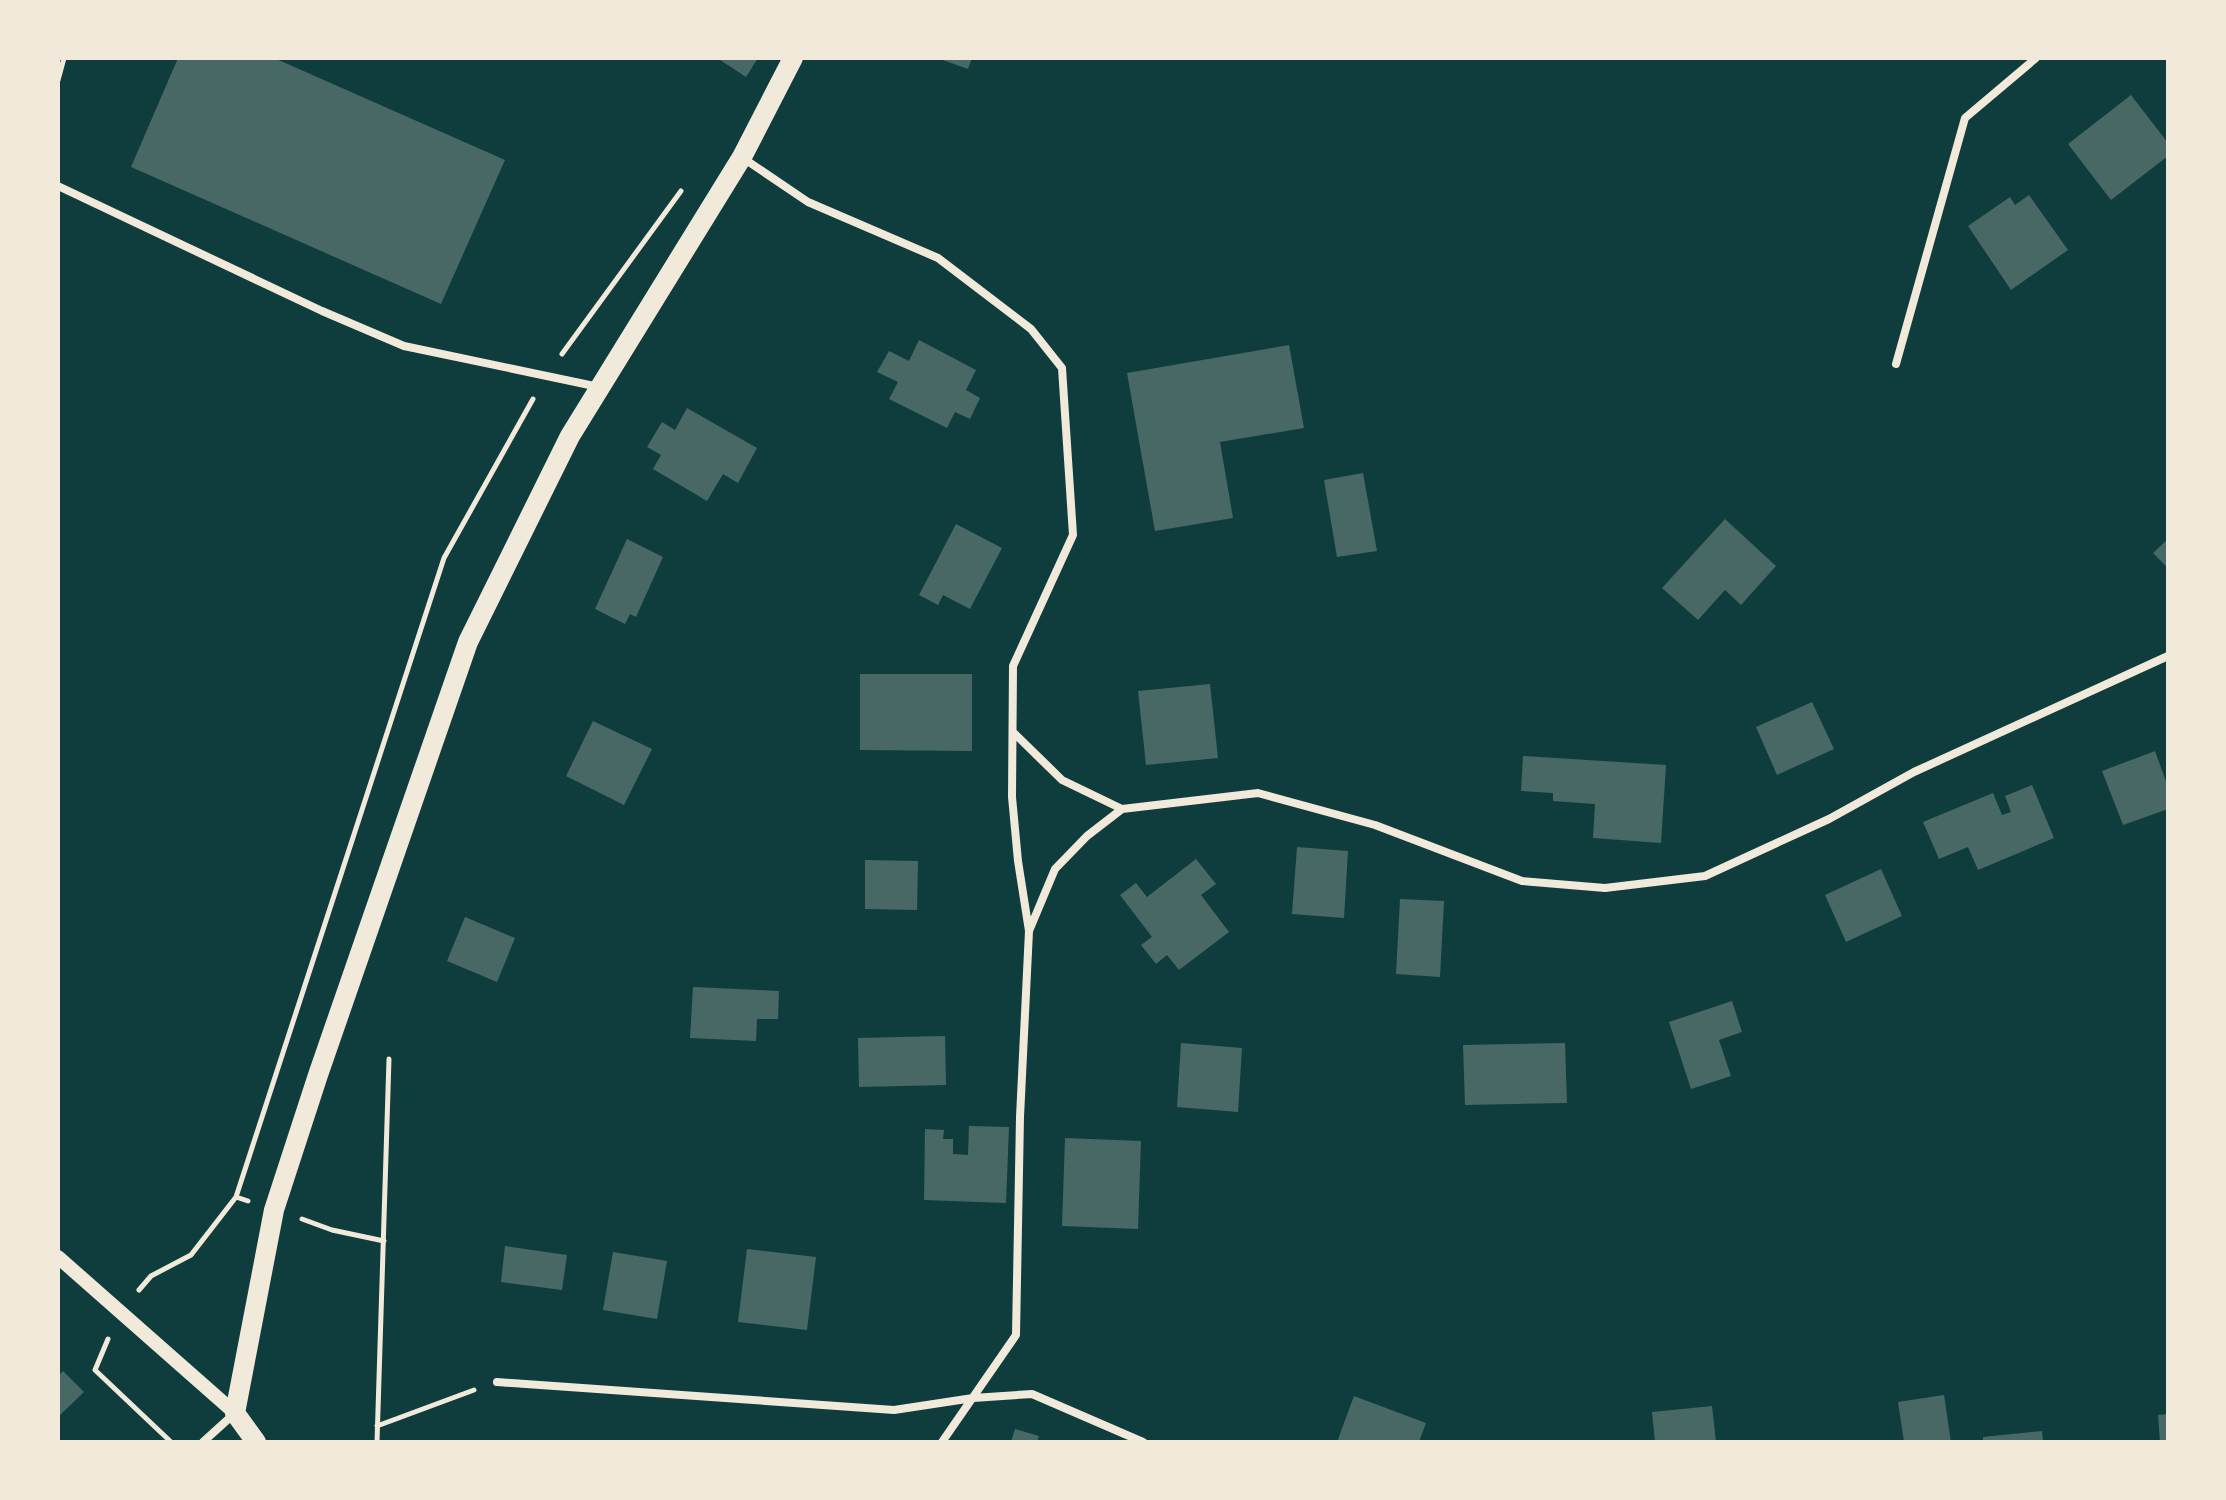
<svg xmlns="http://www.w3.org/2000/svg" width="2226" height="1500" viewBox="0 0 2226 1500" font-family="'Nunito Sans',sans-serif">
<rect width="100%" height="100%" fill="#0f3d3e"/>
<!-- building -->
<path fill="#486865" d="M178 58H274L505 160 441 304 131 167Z
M717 58H758L746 77Z
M937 58H972L968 69Z
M2131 95 2168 143V156L2111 200 2068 144Z
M2029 195 2068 250 2011 290 1968 226 2010 197 2015 205Z
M919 340 976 370 966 390 980 398 970 419 955 412 947 428 889 399 898 382 877 372 889 351 909 361Z
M1289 345 1304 428 1220 442 1233 518 1155 531 1127 373Z
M687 408 757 448 738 483 723 474 707 501 653 469 661 455 647 447 662 422 675 430Z
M1363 473 1377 551 1337 557 1324 480Z
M1725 519 1776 566 1741 605 1725 590 1698 620 1662 588Z
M956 524 1002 548 970 609 943 595 938 605 919 595Z
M627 539 663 557 636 617 630 614 625 624 595 609Z
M2168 539V568L2153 553Z
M860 674H972V751L860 750Z
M1210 684 1218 758 1146 765 1138 691Z
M1812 702 1834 749 1777 775 1756 727Z
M593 721 652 749 624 805 566 776Z
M2155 751 2168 787V809L2123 825 2102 771Z
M1523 756 1666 765 1661 843 1593 838 1595 804 1553 801V793L1521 791Z
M2032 785 2054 838 1978 870 1968 847 1939 859 1923 822 1993 793 2002 815 2011 812 2005 796Z
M1297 847 1348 851 1344 918 1292 914Z
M1196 859 1216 884 1201 895 1229 932 1179 970 1167 955 1156 964 1141 945 1152 937 1120 895 1136 883 1147 897Z
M865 860 918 861 917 910 865 909Z
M1881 869 1902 916 1846 942 1825 895Z
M1400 899 1444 901 1440 977 1396 974Z
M465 917 515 938 497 982 447 961Z
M693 987 779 991 778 1019H757L756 1041 690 1038Z
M1732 1001 1742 1032 1719 1040 1731 1076 1691 1089 1669 1022Z
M945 1036 946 1085 859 1087 858 1038Z
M1181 1043 1242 1048 1238 1112 1177 1107Z
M1565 1043 1567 1103 1465 1105 1463 1045Z
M969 1126 1009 1127 1006 1203 924 1200 925 1129 944 1130 943 1139H953V1154L968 1155Z
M1065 1138 1141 1141 1138 1229 1062 1226Z
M505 1246 567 1255 562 1290 501 1282Z
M747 1249 816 1257 807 1330 738 1322Z
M613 1252 667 1261 657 1319 603 1310Z
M63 1371 84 1392 58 1417V1376Z
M1944 1395 1951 1442H1904L1898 1402Z
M1354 1396 1426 1423 1419 1442H1337Z
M1712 1406 1716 1442H1655L1652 1412Z
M2168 1414V1442H2160L2158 1415Z
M1015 1429 1039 1436 1037 1442H1011Z
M2042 1431 2043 1442H1983V1437Z"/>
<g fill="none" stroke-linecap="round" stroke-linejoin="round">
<!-- path -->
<path stroke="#f1e9da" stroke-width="5" d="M58 80 64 58
M562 354 681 191
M248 1201 236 1197 444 558 533 399
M302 1219 332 1230 384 1241
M139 1290 151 1276 191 1255 236 1197
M108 1339 95 1370 171 1442
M377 1426 474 1390
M377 1442 389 1059"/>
<!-- minor -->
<path stroke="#f1e9da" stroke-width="8" d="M743 158 808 202 938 258 1031 329 1062 368 1073 535 1013 666 1012 797 1018 861 1029 931 1020 1117 1016 1335 942 1442
M58 186 322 311 404 346 599 387
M1896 364 1965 118 2036 58
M1014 733 1062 780 1122 809 1258 793 1375 825 1522 881 1605 888 1705 876 1829 819 1914 772 2168 656
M1029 931 1055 869 1087 836 1122 809
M497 1382 894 1410 973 1398 1032 1394 1143 1442
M203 1442 235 1413"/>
<!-- tertiary -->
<path stroke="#f1e9da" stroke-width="14" d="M58 1257 235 1413"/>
<!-- primary -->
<path stroke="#f1e9da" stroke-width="20" d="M256 1442 235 1413 274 1210 318 1075 468 642 570 436 742 157 793 58"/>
</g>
<!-- border -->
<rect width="2226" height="1500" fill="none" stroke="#f1e9da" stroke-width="120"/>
</svg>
